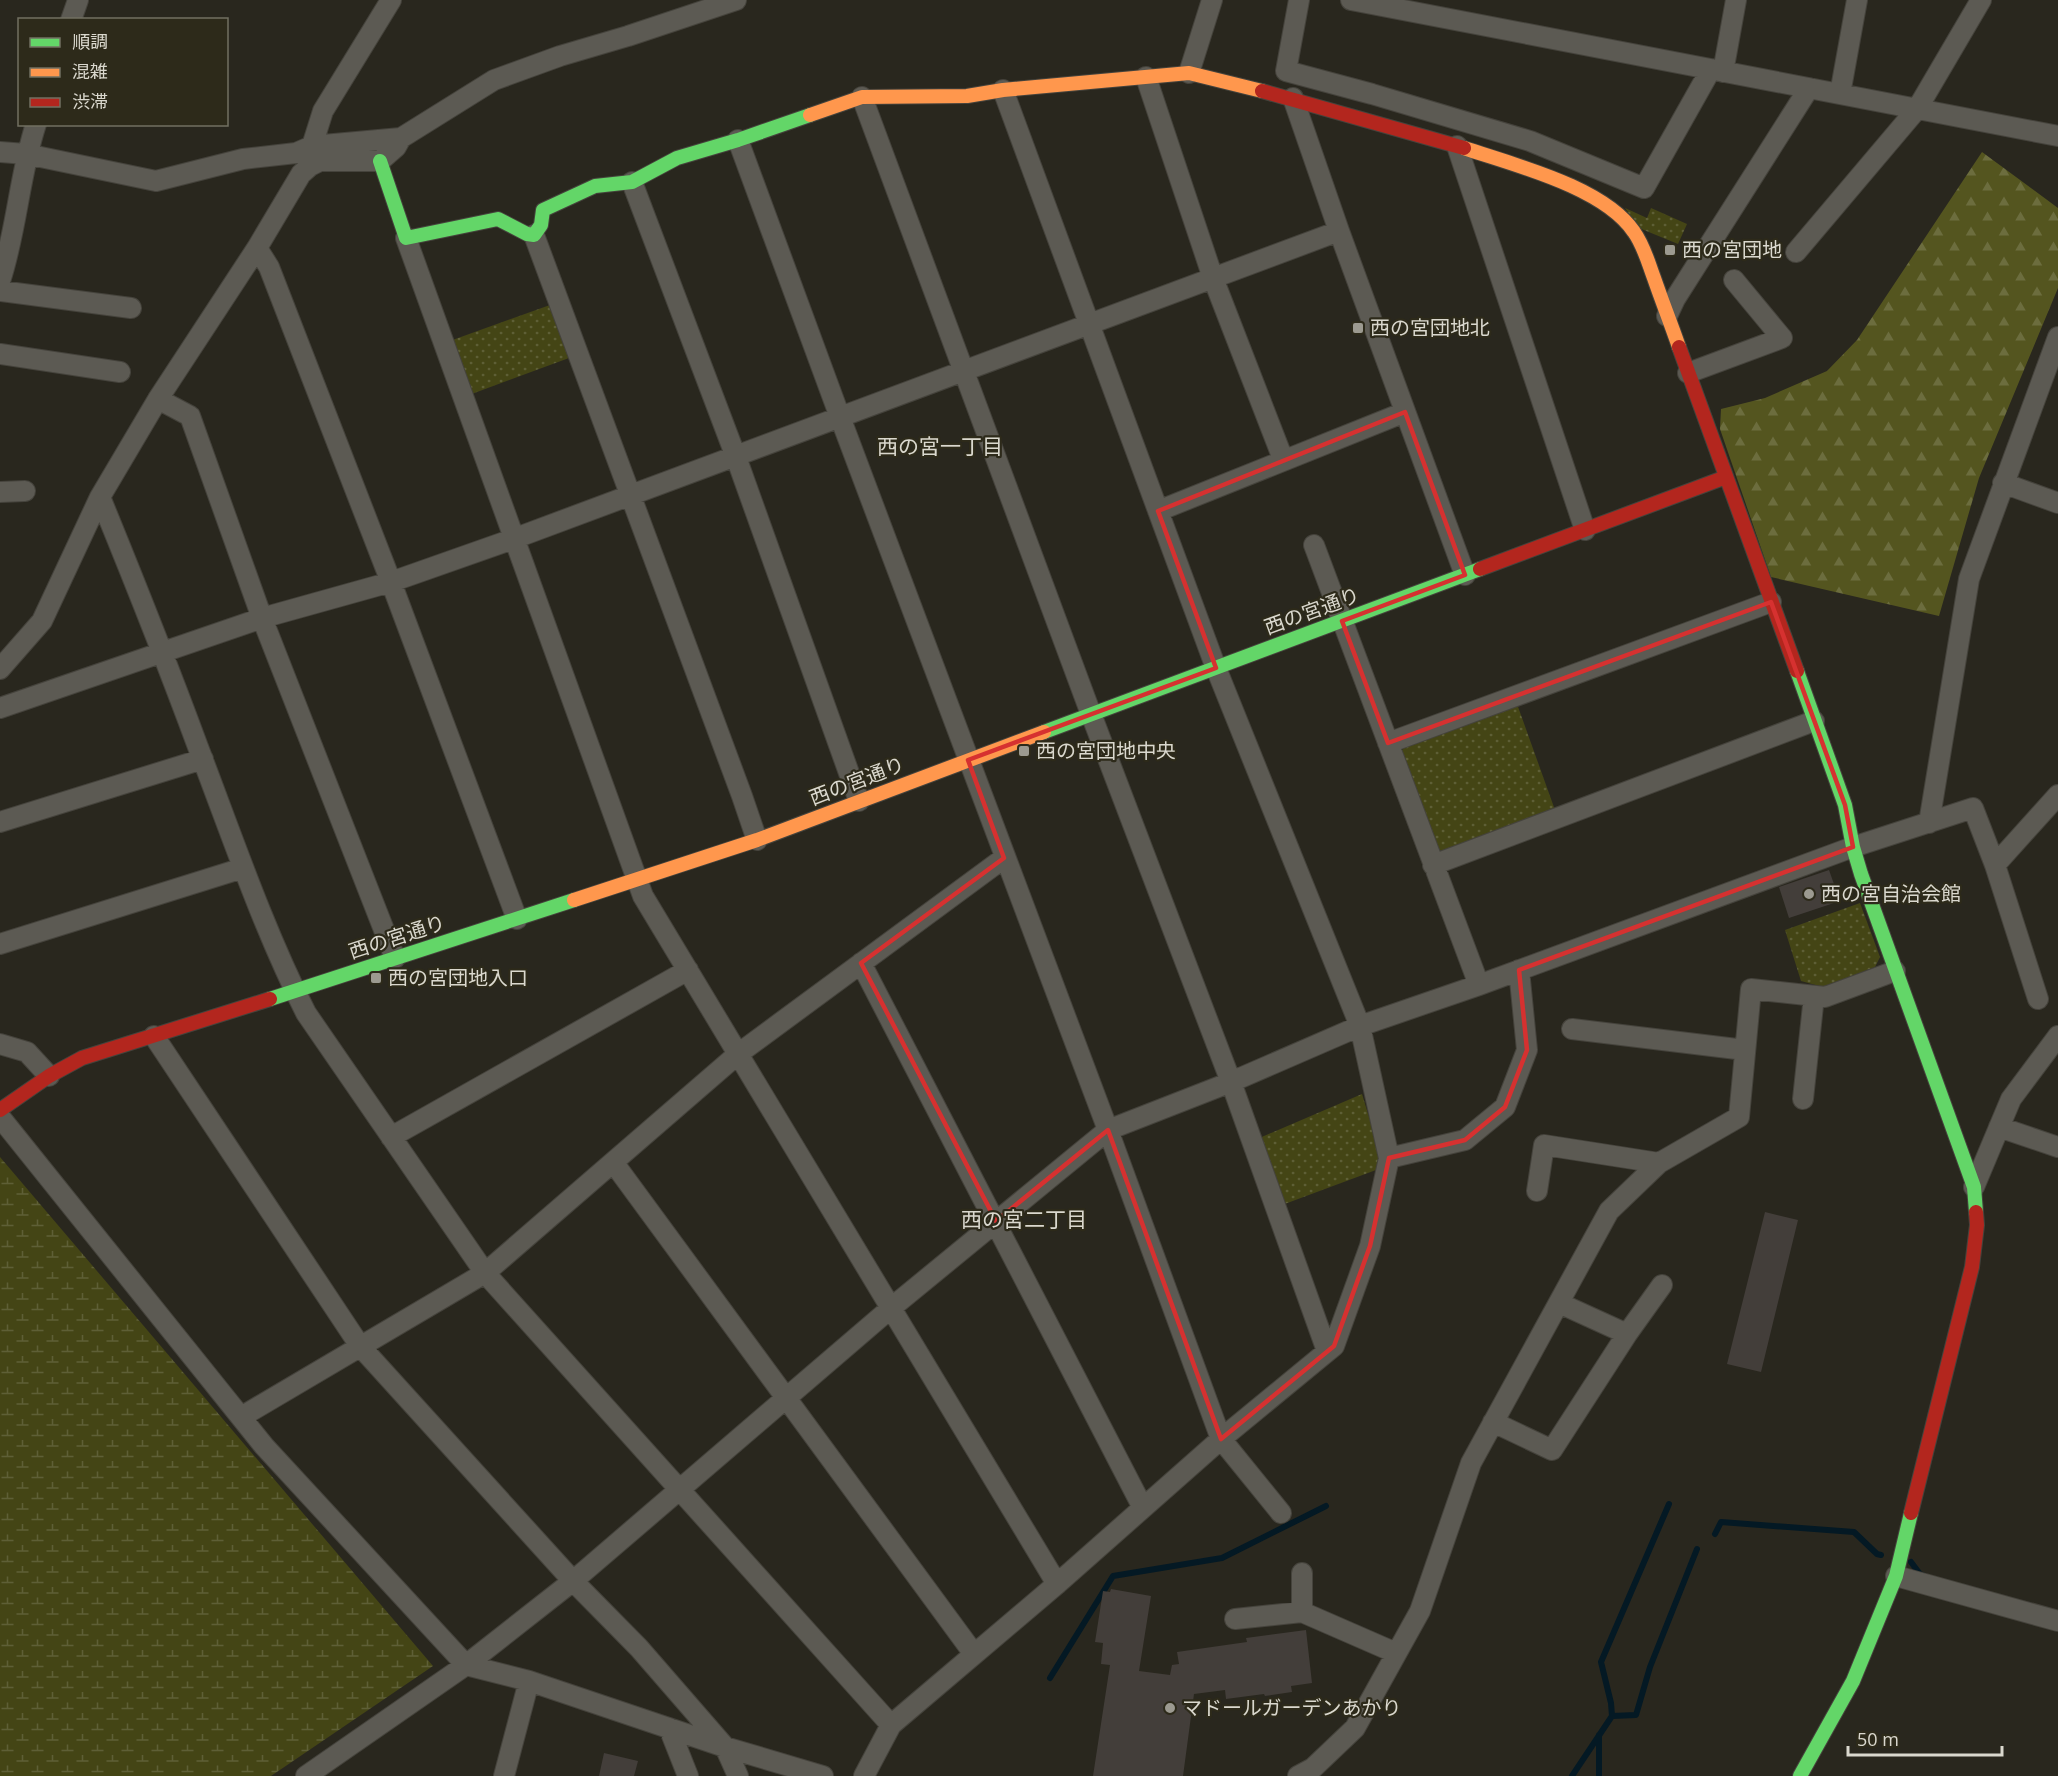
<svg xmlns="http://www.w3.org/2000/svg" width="2058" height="1776" viewBox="0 0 2058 1776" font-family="'Open Sans','Noto Sans JP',sans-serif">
<defs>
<pattern id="grass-dots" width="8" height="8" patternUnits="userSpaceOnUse" patternTransform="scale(1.5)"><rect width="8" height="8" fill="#444515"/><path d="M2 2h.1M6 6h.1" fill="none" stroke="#5e5f36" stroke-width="1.8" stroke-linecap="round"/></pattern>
<pattern id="forest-firs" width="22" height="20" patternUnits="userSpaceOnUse" patternTransform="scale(1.5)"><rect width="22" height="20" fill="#54551f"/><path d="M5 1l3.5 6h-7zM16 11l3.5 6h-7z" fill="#6c6d3e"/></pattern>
<pattern id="wetland-marsh" width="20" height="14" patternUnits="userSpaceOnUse" patternTransform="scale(1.5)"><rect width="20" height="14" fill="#444515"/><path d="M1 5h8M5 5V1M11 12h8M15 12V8" fill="none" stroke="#5e5f36"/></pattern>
</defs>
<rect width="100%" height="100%" fill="#29271e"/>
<!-- grass -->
<path fill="url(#grass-dots)" d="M1625 208 1647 218 1651 208 1687 224 1678 244 1639 228Z
M550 305 569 358 469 395 447 342Z
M1517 704 1555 810 1447 853 1432 847 1400 754 1405 745Z
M1860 903 1880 957 1875 967 1823 987 1801 981 1785 930Z
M1362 1094 1380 1153 1376 1170 1282 1205 1257 1139Z"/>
<!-- forest -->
<path fill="url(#forest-firs)" d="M1982 152 2058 208V288L1979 478 1939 616 1771 577 1720 429 1721 409 1765 398 1827 371 1857 340Z"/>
<!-- wetland -->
<path fill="url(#wetland-marsh)" d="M0 1157 433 1666 271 1776H0Z"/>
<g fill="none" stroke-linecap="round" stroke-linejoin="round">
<!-- stream -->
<path stroke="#041924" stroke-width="6" d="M1715 1534 1721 1522 1854 1532 1877 1554 1881 1555
M1911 1562 1920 1574 1925 1576
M1050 1678 1113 1576 1222 1558 1326 1506
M1612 1716 1636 1715 1650 1667 1697 1549
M1572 1776 1612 1716 1611 1703 1601 1662 1669 1504
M1599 1776V1735"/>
</g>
<!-- building -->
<path fill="#433e3a" d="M1829 870 1840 901 1789 918 1779 887Z
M1765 1212 1798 1220 1761 1372 1727 1364Z
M1111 1589 1151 1596 1139 1671 1170 1675 1172 1665 1179 1664 1177 1652 1247 1642 1246 1638 1306 1630 1312 1683 1291 1686 1292 1692 1265 1696 1264 1694 1226 1699 1225 1690 1194 1694 1183 1776H1093L1110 1665 1101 1664 1103 1643 1095 1642 1103 1591 1110 1592Z
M604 1753 638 1761 634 1776H599Z"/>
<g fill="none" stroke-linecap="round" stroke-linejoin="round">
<defs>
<path id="street" d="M1299 0 1286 71 1372 94 1530 141 1644 188 1711 69
M1351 0 2058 136
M71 20 78 0
M1723 72 1736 0
M1189 73 1212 0
M1146 77 1213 278 1283 459
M1003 90 1216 668 1360 1026 1479 985 1853 847 1973 808 1995 865 2038 999
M1840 94 1857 0
M862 97 1091 714 1231 1082 1327 1351
M1293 98 1339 231 1465 575
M738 140 840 417 1108 1130 1221 1439 1281 1513
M312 146 323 111 391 0
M1457 146 1585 530
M0 152 26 154 156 181 243 159 296 153 312 146 401 138
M632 182 736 457 859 801
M534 235 742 796 757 840
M406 238 643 896 1057 1584
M257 248 269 267 391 582 517 919
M1796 252 1917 109 1981 0
M0 281C17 230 19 176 36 124
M0 291 131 308
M1667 316 1675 299 1809 88
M0 354 120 372
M1688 373 1782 338 1734 280
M158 399 190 416 262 618 395 958
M2003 483 2058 503
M0 492 25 491
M100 497C134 580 167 663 198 747 232 836 263 928 306 1013L485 1273 891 1725
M1158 511 1405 412
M1314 545 1479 985
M0 669 42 621 100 497 158 399 257 248 301 174 310 166 320 161H380L396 147 401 138 494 80 560 56 628 36 736 0
M0 708 262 618 391 582 513 539 1339 231
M1388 743 1771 602
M0 822 203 759
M1929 823 1969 579 2058 337
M1433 865 1814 721
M1995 865 2058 795
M0 944 243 868
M861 963 1143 1508
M1572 1029 1745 1050
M154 1036 360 1346 573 1581 639 1648 725 1747 738 1776
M0 1044 27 1052 49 1076
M1803 1099 1814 996
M0 1117 264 1446 466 1665 529 1681 725 1747 823 1776
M1999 1127 2058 1147
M391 1137 688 970
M1389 1158 1465 1140 1505 1107 1527 1050 1519 970
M613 1162 974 1654
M1974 1187 2011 1099 2058 1036
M1537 1191 1544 1145 1659 1163
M1627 1334 1662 1285
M241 1417 485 1273 738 1054 1004 858
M1493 1422 1552 1450 1627 1334 1559 1303
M1302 1573V1612
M1896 1576 2058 1621
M1235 1619 1302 1612 1396 1653
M669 1728 688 1776
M306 1776 466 1665 573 1581 891 1308 1108 1130 1231 1082 1360 1026 1389 1158 1370 1246 1334 1346 1221 1439 1057 1584 891 1725 864 1776
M504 1776 529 1681
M1298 1776 1313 1768 1355 1728 1420 1611 1471 1463 1609 1211 1659 1163 1739 1117 1751 989 1825 997 1895 971"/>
<path id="fast" d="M380 161 406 238 498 219 527 234 534 235 541 225 543 210 595 186 632 182 677 158 738 140 810 115
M1797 671 1845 805 1853 847 1861 874 1974 1187 1976 1212
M1044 732 1480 569
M270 999 574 900
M1800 1776 1853 1681 1896 1576 1911 1513"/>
<path id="slow" d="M810 115 862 97 967 96 1003 90 1189 73 1262 91
M1464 148C1514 165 1604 187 1634 232 1644 246 1648 262 1654 278 1662 301 1671 324 1679 347
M574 900 757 840 1044 732"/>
<path id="jam" d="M1262 91 1464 148
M1679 347 1797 671
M1480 569 1726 477
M0 1110 49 1076 82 1058 270 999
M1911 1513 1972 1267 1977 1225 1976 1212"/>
</defs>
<!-- street casing -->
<use href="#street" stroke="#45433c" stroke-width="22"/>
<!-- fast casing -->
<use href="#fast" stroke="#45433c" stroke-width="16"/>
<!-- slow casing -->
<use href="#slow" stroke="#45433c" stroke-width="16"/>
<!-- jam casing -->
<use href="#jam" stroke="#45433c" stroke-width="16"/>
<!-- street -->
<use href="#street" stroke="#5c5a53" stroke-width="20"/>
<!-- fast -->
<use href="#fast" stroke="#63d668" stroke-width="14"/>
<!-- slow -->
<use href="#slow" stroke="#ff974d" stroke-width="14"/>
<!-- jam -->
<use href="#jam" stroke="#b3261e" stroke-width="14"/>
</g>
<!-- marked area -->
<path fill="none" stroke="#d63130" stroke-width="4.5" stroke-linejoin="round" d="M1405 412 1465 575 1342 621 1388 743 1771 602 1845 805 1853 847 1519 970 1527 1050 1505 1107 1465 1140 1389 1158 1370 1246 1334 1346 1221 1439 1108 1130 996 1221 861 963 1004 858 968 760 1216 668 1158 511Z"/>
<!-- markers -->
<g fill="#9c9a90" stroke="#2d2a1a" stroke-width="2">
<rect x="1664" y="244" width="12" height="12" rx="3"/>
<rect x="1352" y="322" width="12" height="12" rx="3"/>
<rect x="1018" y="745" width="12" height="12" rx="3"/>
<circle cx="1809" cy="894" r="6"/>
<rect x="370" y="972" width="12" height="12" rx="3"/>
<circle cx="1170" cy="1708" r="6"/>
</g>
<g text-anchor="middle" stroke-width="4.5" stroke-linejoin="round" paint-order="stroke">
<!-- poi labels -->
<g font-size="20" fill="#dad8ce" stroke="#2d2a1a" text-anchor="start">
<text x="1682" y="257">西の宮団地</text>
<text x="1370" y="335">西の宮団地北</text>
<text x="1036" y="758">西の宮団地中央</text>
<text x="1821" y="901">西の宮自治会館</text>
<text x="388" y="985">西の宮団地入口</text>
<text x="1182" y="1715">マドールガーデンあかり</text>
</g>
<!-- street labels -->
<g font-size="20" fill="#dad8ce" stroke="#2d2a1a">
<text transform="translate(1312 611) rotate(-20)" y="7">西の宮通り</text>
<text transform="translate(857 781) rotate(-21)" y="7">西の宮通り</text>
<text transform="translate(397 937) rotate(-18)" y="7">西の宮通り</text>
</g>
<!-- neighbourhood labels -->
<g font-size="21" fill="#dad8ce" stroke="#2d2a1a">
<text x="940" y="454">西の宮一丁目</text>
<text x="1024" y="1227">西の宮二丁目</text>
</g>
</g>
<!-- legend -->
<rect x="18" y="18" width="210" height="108" fill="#2d2a1a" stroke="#727062" stroke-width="1.5"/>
<rect x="30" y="38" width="30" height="9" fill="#63d668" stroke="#727062" stroke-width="1.5"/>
<text x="72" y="48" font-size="18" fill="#dad8ce">順調</text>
<rect x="30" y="68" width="30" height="9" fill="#ff974d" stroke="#727062" stroke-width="1.5"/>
<text x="72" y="78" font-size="18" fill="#dad8ce">混雑</text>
<rect x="30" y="98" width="30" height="9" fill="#b3261e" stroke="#727062" stroke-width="1.5"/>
<text x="72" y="108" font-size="18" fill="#dad8ce">渋滞</text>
<!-- scale -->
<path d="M1848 1746v9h154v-9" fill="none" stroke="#dad8ce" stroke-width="3"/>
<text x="1857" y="1746" font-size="18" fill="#dad8ce" stroke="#2d2a1a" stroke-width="4.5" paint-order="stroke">50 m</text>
</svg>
